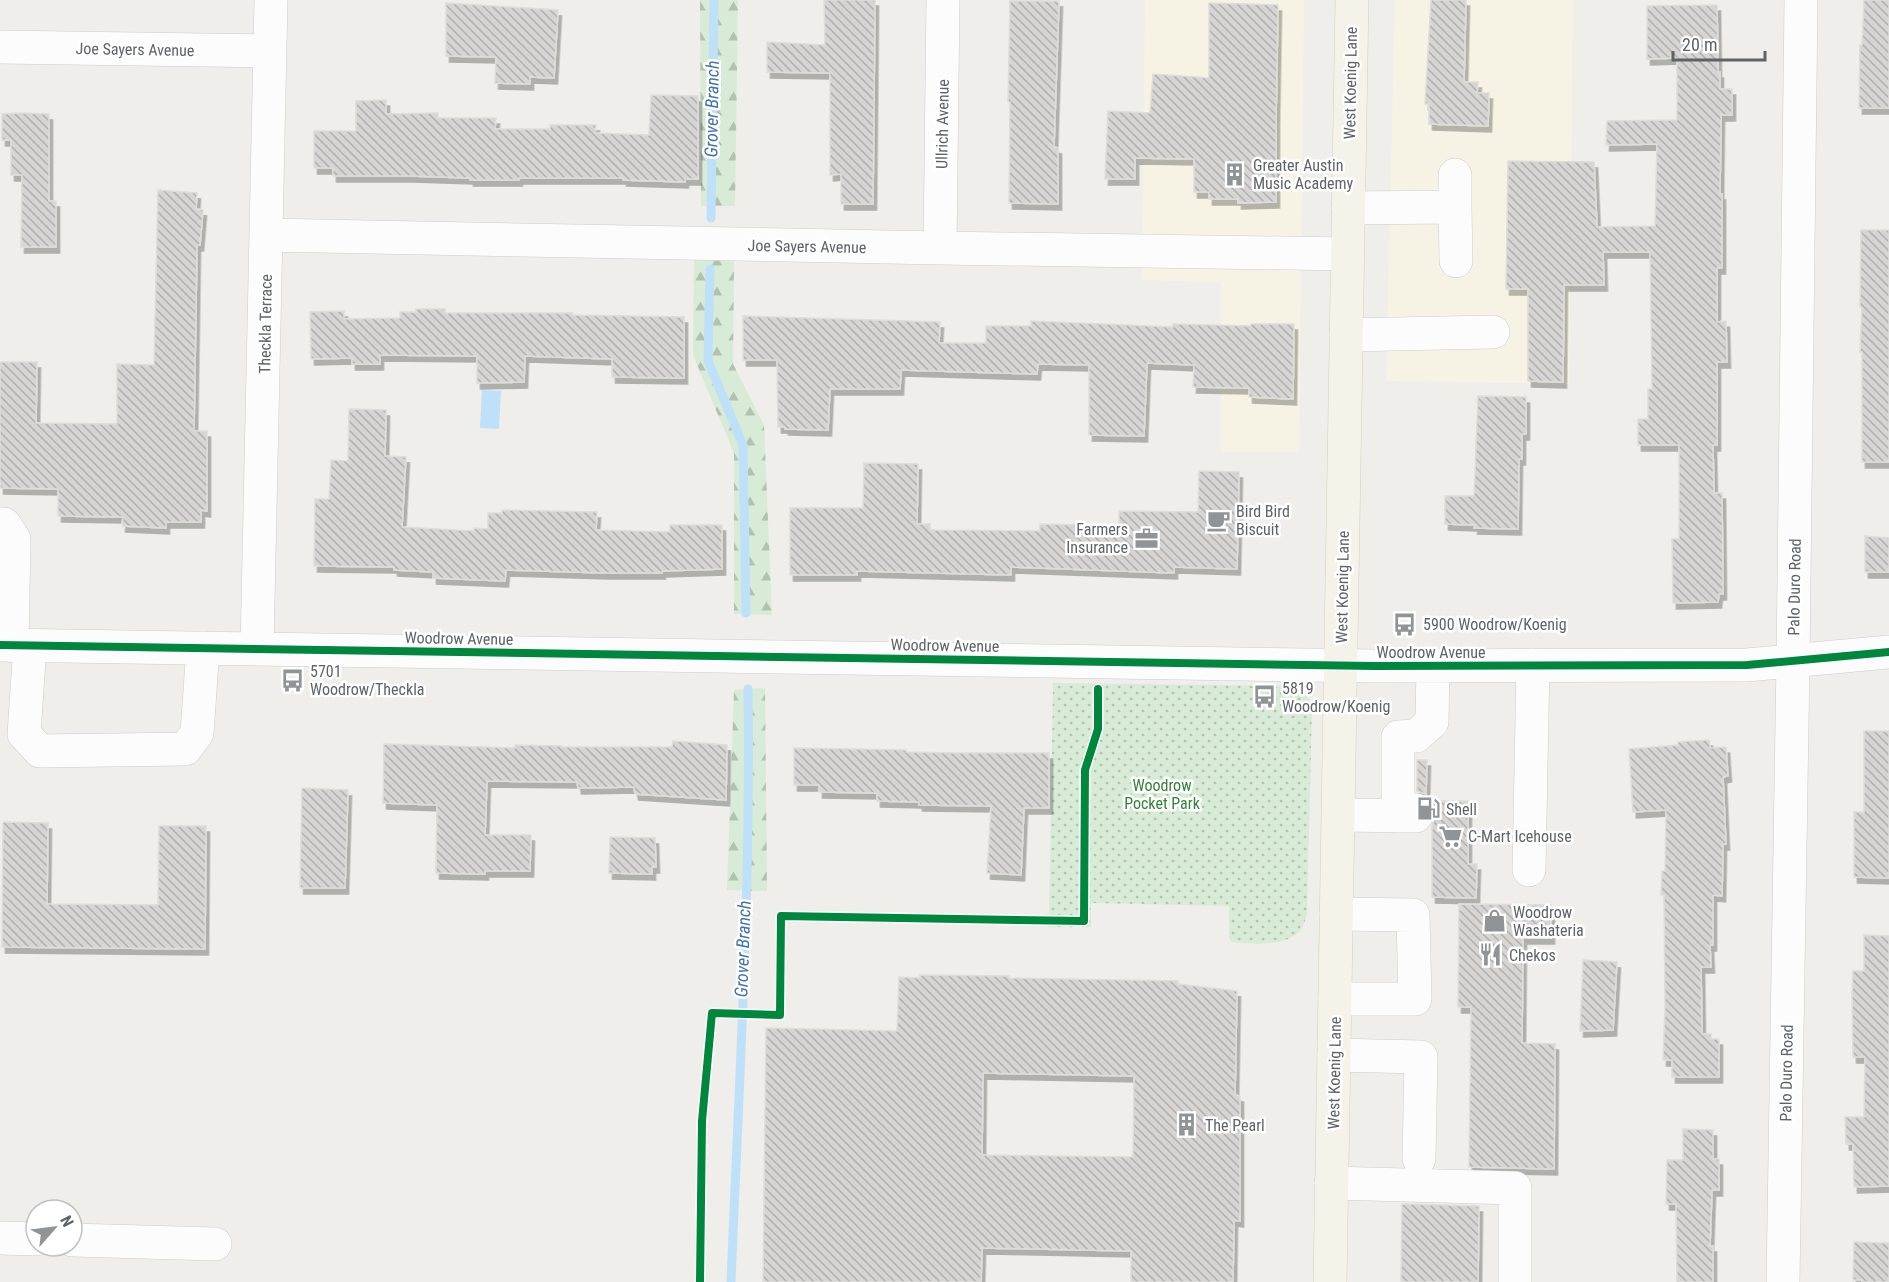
<svg xmlns="http://www.w3.org/2000/svg" width="1889" height="1282" viewBox="0 0 1889 1282" font-family="'Roboto Condensed',sans-serif">
<defs>
<pattern id="forest-firs" width="22" height="20" patternUnits="userSpaceOnUse" patternTransform="scale(1.5)"><rect width="22" height="20" fill="#d8ebd6"/><path d="M5 1l3.5 6h-7zM16 11l3.5 6h-7z" fill="#b2c2b1"/></pattern>
<pattern id="park-dots" width="8" height="8" patternUnits="userSpaceOnUse" patternTransform="scale(1.5)"><rect width="8" height="8" fill="#d8ebd6"/><path d="M2 2h.1M6 6h.1" fill="none" stroke="#b2c2b1" stroke-width="1.8" stroke-linecap="round"/></pattern>
<pattern id="building-back-hatch" width="6" height="6" patternUnits="userSpaceOnUse" patternTransform="scale(1.5)"><rect width="6" height="6" fill="#d6d5d3"/><path d="M-1 5l2 2M0 0l6 6M5-1l2 2" fill="none" stroke="#b1b0af"/></pattern>
<filter id="shadow"><feDropShadow dx="3.5" dy="6" stdDeviation="0" flood-color="#0004"/></filter>
</defs>
<rect width="100%" height="100%" fill="#efeeea"/>
<!-- commercial -->
<path fill="#f7f3e4" d="M1145 0H1304L1299 452H1221V282L1142 280Z
M1395 0H1573L1569 384 1386 381Z"/>
<!-- forest -->
<path fill="url(#forest-firs)" d="M700 0H738L735 206H701Z
M694 260 734 261 733 364 764 425 772 615 734 614V453L693 355Z
M765 688 767 891 727 890 734 690Z"/>
<!-- park -->
<path fill="url(#park-dots)" d="M1053 683 1289 686C1303 687 1308 693 1312 707L1307 915C1305 919 1304 925 1302 928 1288 948 1253 944 1232 942L1229 938V906L1091 903V927H1049Z"/>
<!-- water -->
<path fill="#bfe0f9" d="M482 390 501 391 499 429 480 428Z"/>
<g fill="none" stroke-linecap="round" stroke-linejoin="round">
<!-- stream -->
<path stroke="#bfe0f9" stroke-width="9" d="M711 218 714 0
M710 269 708 361 743 445 746 613
M731 1282C739 1084 751 886 748 689"/>
</g>
<!-- building -->
<path fill="url(#building-back-hatch)" stroke="#deddd9" stroke-width="1.5" fill-rule="evenodd" filter="url(#shadow)" d="M824 0H875L873 204H841V174L830 175V73L767 72V42L825 45Z
M1431 0H1466L1464 82H1478L1477 93H1489L1488 126 1429 124V104H1425Z
M1864 0H1889V108H1859L1860 45H1862Z
M1010 1H1059L1054 147 1058 148V204L1009 203 1010 102H1008Z
M446 3 558 10 554 78 530 77V84L495 83 496 57 446 56Z
M1209 3 1278 5 1276 121V202L1238 203V199H1209V192H1194V159L1135 158V179H1105L1108 111 1150 113 1153 74 1209 78Z
M1717 5 1718 72H1720V89H1732V115H1721L1720 194H1722V268H1717V322L1726 321 1727 362H1717V445H1713L1714 493H1722L1723 594H1719L1718 602 1673 603 1672 539H1679V445H1638V419H1648V389H1652L1650 252H1603L1604 285H1564L1563 382 1528 381V289H1506L1508 161 1594 162 1597 227 1655 226 1657 144 1606 145 1607 121 1677 120V58L1647 59V6Z
M651 95 698 96V179H685V182L623 180V178H519V180H470V178L410 176H333V168H314V131H356V101L386 100V114L438 113V118H496L495 129H550V125H596L595 133 649 135Z
M20 113 49 114V201H56V247H21L22 175H11V140H2V114Z
M158 190 197 193 196 209 203 210 200 245H197L194 431H207V511L201 510V522H166V528L122 526 123 517 58 516V489L0 488V362H37L36 423 117 424V364L154 365Z
M1861 230H1889V462H1862V352H1860L1862 307H1860Z
M416 309H445V313H572V315L684 317V378L612 377V359L525 356 524 382 477 383V356L380 355V364H352V358L311 359 310 312 344 311V319L400 318V312H416Z
M743 316 940 322 939 343H986V326H1031V321L1173 327V324L1251 326V324H1294L1293 399 1249 397V388L1193 387 1194 365 1147 363 1144 436 1089 435V365L1038 364 1037 374 901 370 900 389H830L828 430 785 429V427H778L777 360H743Z
M1478 396 1526 397V434H1522V459H1519L1518 529 1474 528 1475 525 1445 524V496H1474Z
M349 409 386 410 385 456 406 457 402 527 474 531V528L488 529V513H502V510L597 512 596 530 670 532V525H722V569L662 571V573H606L506 570 505 581 433 578V572L394 570V567L314 566 315 499H329L331 460 348 461Z
M864 463 918 464 917 524H930V530L1040 531V524L1119 526V511L1198 512 1199 471 1239 472 1237 569 1174 567V573L1011 567V575L857 571V575H790V508H863Z
M1865 536 1889 538V572H1865Z
M1864 731H1889V878L1854 877V812H1864Z
M1709 740 1710 748 1726 747 1728 776 1723 777 1726 844H1723L1722 896 1713 895V945H1710L1711 967H1701L1702 1034H1711V1039H1719V1077H1672V1060H1663L1665 1008 1664 895H1661L1662 871H1665L1666 810 1633 812 1629 749 1678 745V742Z
M673 741 727 745 726 800 635 794 634 787 578 788 577 782 487 781 485 835H531L530 871H485V874L436 873 437 805 383 803 384 744 515 748V745L561 746V747H672Z
M794 748 906 750V752L954 753H1049V808H1024L1021 875 987 873 991 806 919 805V802L877 801V793L819 792V785H794Z
M1417 760H1427L1426 794 1417 791Z
M302 788 348 790 345 888H300Z
M1432 801H1468V864H1477L1476 898 1432 897V825L1435 816Z
M3 822 48 823 47 904 158 905 159 826H206L205 949 2 947Z
M610 837 655 838 656 867H652V874L609 873Z
M1459 904 1551 905V938H1523L1522 1043 1555 1044 1554 1169 1469 1167 1471 1007H1458Z
M1864 935 1889 936V1186L1854 1187 1853 1144H1846L1845 1117H1864L1865 1057H1853L1852 995 1853 971H1864Z
M1583 960 1617 962 1613 1030 1580 1031Z
M920 975 1009 976V978L1178 981V984L1237 991 1235 1095 1240 1096V1221L1234 1220 1233 1282H1131V1251L982 1248 981 1282H763L766 1028 897 1031 899 977 920 978ZM983 1073 1134 1076 1133 1157 982 1155Z
M1683 1129 1713 1130V1159H1719V1190H1712L1710 1246H1713V1282H1677L1676 1204H1666L1667 1160H1683Z
M1402 1204 1479 1206 1478 1282H1401Z
M1854 1242 1889 1243V1282H1862V1280H1853Z"/>
<g fill="none" stroke-linecap="round" stroke-linejoin="round">
<defs>
<path id="minor" d="M0 47 270 51
M1455 207V175
M1348 208 1455 207 1456 261
M267 235 940 248 1347 254
M940 248 943 0
M1346 335 1493 332
M0 524H4L14 539 12 646
M0 645 1375 666 1747 665 1889 652
M30 646 24 734 40 751 185 749 197 733 203 648
M257 649 271 0
M1339 815 1416 816V810
M1398 816V737L1416 736 1432 722 1433 665
M1529 870 1533 665
M1335 999H1415L1413 915 1336 914
M1334 1055 1421 1057 1419 1159
M1331 1183 1515 1188V1282
M0 1238 36 1239
M72 1240 215 1244
M1783 1282 1793 662 1801 0"/>
<path id="major" d="M1330 1282 1352 0"/>
</defs>
<!-- minor casing -->
<use href="#minor" stroke="#cbcccc" stroke-width="34"/>
<!-- major casing -->
<use href="#major" stroke="#d7ceb8" stroke-width="34"/>
<!-- minor -->
<use href="#minor" stroke="#fdfcfc" stroke-width="33"/>
<!-- major -->
<use href="#major" stroke="#f4f2e9" stroke-width="33"/>
<defs>
<path id="cycleway" d="M0 645 1375 666 1747 665 1889 652
M700 1282 702 1121 712 1013 780 1015 781 916 1084 921 1085 770 1098 729V689"/>
</defs>
<!-- cycleway casing -->
<use href="#cycleway" stroke="#fff" stroke-width="11"/>
<!-- cycleway -->
<use href="#cycleway" stroke="#00873e" stroke-width="8"/>
</g>
<!-- icons -->
<defs>
<symbol id="building-bare" viewBox="-9 -9 18 18"><path d="M-4-6H4V6H1V3H-1V6H-4ZM-2.5-4.3h1.7v1.8h-1.7ZM.8-4.3h1.7v1.8H.8ZM-2.5-1h1.7V.8h-1.7ZM.8-1h1.7V.8H.8Z" fill="#919496" stroke="#fff" stroke-width="2.5" paint-order="stroke"/></symbol>
<symbol id="cafe-bare" viewBox="-9 -9 18 18"><path d="M-5.5-4.5H6V0H3Q3 3.5 0 3.5H-2.5Q-5.5 3.5-5.5 0ZM3-3.2v2h1.7v-2ZM-6 4.5H4V6H-6Z" fill="#919496" stroke="#fff" stroke-width="2.5" paint-order="stroke"/></symbol>
<symbol id="office-bare" viewBox="-9 -9 18 18"><path d="M-6-3h4V-5.5h4V-3h4V5H-6ZM-1-4.5V-3h2v-1.5ZM-6 0V1H6V0Z" fill="#919496" stroke="#fff" stroke-width="2.5" paint-order="stroke"/></symbol>
<symbol id="bus-bare" viewBox="-9 -9 18 18"><path d="M-5-6H5V4H4V6H2V4H-2V6H-4V4H-5ZM-3.5-4V0h7V-4ZM-3.5 1.2v1.5H-2V1.2ZM2 1.2v1.5H3.5V1.2Z" fill="#919496" stroke="#fff" stroke-width="2.5" paint-order="stroke"/></symbol>
<symbol id="fuel-bare" viewBox="-9 -9 18 18"><path d="M-5.5-6h7V0h2V4h1.3V-2.5L3-4.5l.8-.8L6-3V5H2.5V1h-1V6h-7ZM-4.2-4.7v3.2H.2V-4.7Z" fill="#919496" stroke="#fff" stroke-width="2.5" paint-order="stroke"/></symbol>
<symbol id="supermarket-bare" viewBox="-9 -9 18 18"><path d="M-6-5.5h2.5l.6 2H6L4.5 2H-2.5L-4.4-4H-6ZM-1.5 3.2a1.3 1.3 0 1 0 .1 0ZM3 3.2a1.3 1.3 0 1 0 .1 0Z" fill="#919496" stroke="#fff" stroke-width="2.5" paint-order="stroke"/></symbol>
<symbol id="shop-bare" viewBox="-9 -9 18 18"><path d="M-5-2.5h2.3a2.7 3.5 0 0 1 5.4 0H5L5.5 6h-11ZM-1.5-2.5h3a1.5 2.3 0 0 0-3 0Z" fill="#919496" stroke="#fff" stroke-width="2.5" paint-order="stroke"/></symbol>
<symbol id="restaurant-bare" viewBox="-9 -9 18 18"><path d="M-5-6h1v4h1v-4h1v4h1v-4h1v5L-1.5 .5V6h-2V.5L-5-1ZM5-6V6H3V1.5H1.5Q1.5-4 5-6Z" fill="#919496" stroke="#fff" stroke-width="2.5" paint-order="stroke"/></symbol>
</defs>
<g fill-rule="evenodd">
<use href="#building-bare" x="1218" y="158" width="33" height="33"/>
<use href="#cafe-bare" x="1202" y="504" width="33" height="33"/>
<use href="#office-bare" x="1130" y="522" width="33" height="33"/>
<use href="#bus-bare" x="1388" y="608" width="33" height="33"/>
<use href="#bus-bare" x="276" y="664" width="33" height="33"/>
<use href="#bus-bare" x="1248" y="680" width="33" height="33"/>
<use href="#fuel-bare" x="1412" y="792" width="33" height="33"/>
<use href="#supermarket-bare" x="1434" y="820" width="33" height="33"/>
<use href="#shop-bare" x="1478" y="904" width="33" height="33"/>
<use href="#restaurant-bare" x="1474" y="938" width="33" height="33"/>
<use href="#building-bare" x="1170" y="1108" width="33" height="33"/>
</g>
<g text-anchor="middle" stroke-width="5" stroke-linejoin="round" paint-order="stroke">
<!-- street labels -->
<g font-size="16" fill="#5f6368" stroke="#fff">
<text transform="translate(135 49) rotate(1)" y="6">Joe Sayers Avenue</text>
<text transform="translate(1350 83) rotate(-89)" y="6">West Koenig Lane</text>
<text transform="translate(942 124) rotate(-89)" y="6">Ullrich Avenue</text>
<text transform="translate(807 246) rotate(1)" y="6">Joe Sayers Avenue</text>
<text transform="translate(265 324) rotate(-89)" y="6">Theckla Terrace</text>
<text transform="translate(1342 587) rotate(-89)" y="6">West Koenig Lane</text>
<text transform="translate(1794 587) rotate(-89)" y="6">Palo Duro Road</text>
<text transform="translate(459 638) rotate(1)" y="6">Woodrow Avenue</text>
<text transform="translate(945 645) rotate(1)" y="6">Woodrow Avenue</text>
<text x="1431" y="658">Woodrow Avenue</text>
<text transform="translate(1334 1073) rotate(-89)" y="6">West Koenig Lane</text>
<text transform="translate(1786 1073) rotate(-89)" y="6">Palo Duro Road</text>
</g>
<!-- poi labels -->
<g font-size="16" fill="#5f6368" stroke="#fff" text-anchor="start">
<text x="1253" y="171">Greater Austin<tspan x="1253" dy="18">Music Academy</tspan></text>
<text x="1236" y="517">Bird Bird<tspan x="1236" dy="18">Biscuit</tspan></text>
<text x="1128" y="535" text-anchor="end">Farmers<tspan x="1128" dy="18">Insurance</tspan></text>
<text x="1423" y="630">5900 Woodrow/Koenig</text>
<text x="310" y="677">5701<tspan x="310" dy="18">Woodrow/Theckla</tspan></text>
<text x="1282" y="694">5819<tspan x="1282" dy="18">Woodrow/Koenig</tspan></text>
<text x="1446" y="815">Shell</text>
<text x="1468" y="842">C-Mart Icehouse</text>
<text x="1513" y="918">Woodrow<tspan x="1513" dy="18">Washateria</tspan></text>
<text x="1509" y="961">Chekos</text>
<text x="1205" y="1131">The Pearl</text>
</g>
<!-- park labels -->
<g font-size="16" fill="#348238" stroke="#fff">
<text x="1162" y="791">Woodrow<tspan x="1162" dy="18">Pocket Park</tspan></text>
</g>
<!-- water labels -->
<g font-size="18" font-style="italic" fill="#4174aa" stroke="#fff">
<text transform="translate(712 109) rotate(-89)" y="6">Grover Branch</text>
<text transform="translate(743 949) rotate(-88)" y="6">Grover Branch</text>
</g>
</g>
<!-- north arrow -->
<g transform="translate(54 1228) rotate(62)"><circle r="28" fill="#ffffff" stroke="#bfc1c3" stroke-width="1.5"/>
<path d="M0-4.5L10 22L0 15L-10 22Z" fill="#919496"/>
<text y="-9" font-size="16" font-weight="bold" text-anchor="middle" fill="#5f6368">N</text>
</g>
<!-- scale -->
<path d="M1673 51v9h92v-9" fill="none" stroke="#5f6368" stroke-width="3"/>
<text x="1682" y="51" font-size="18" fill="#5f6368" stroke="#ffffff" stroke-width="4.5" paint-order="stroke">20 m</text>
</svg>
